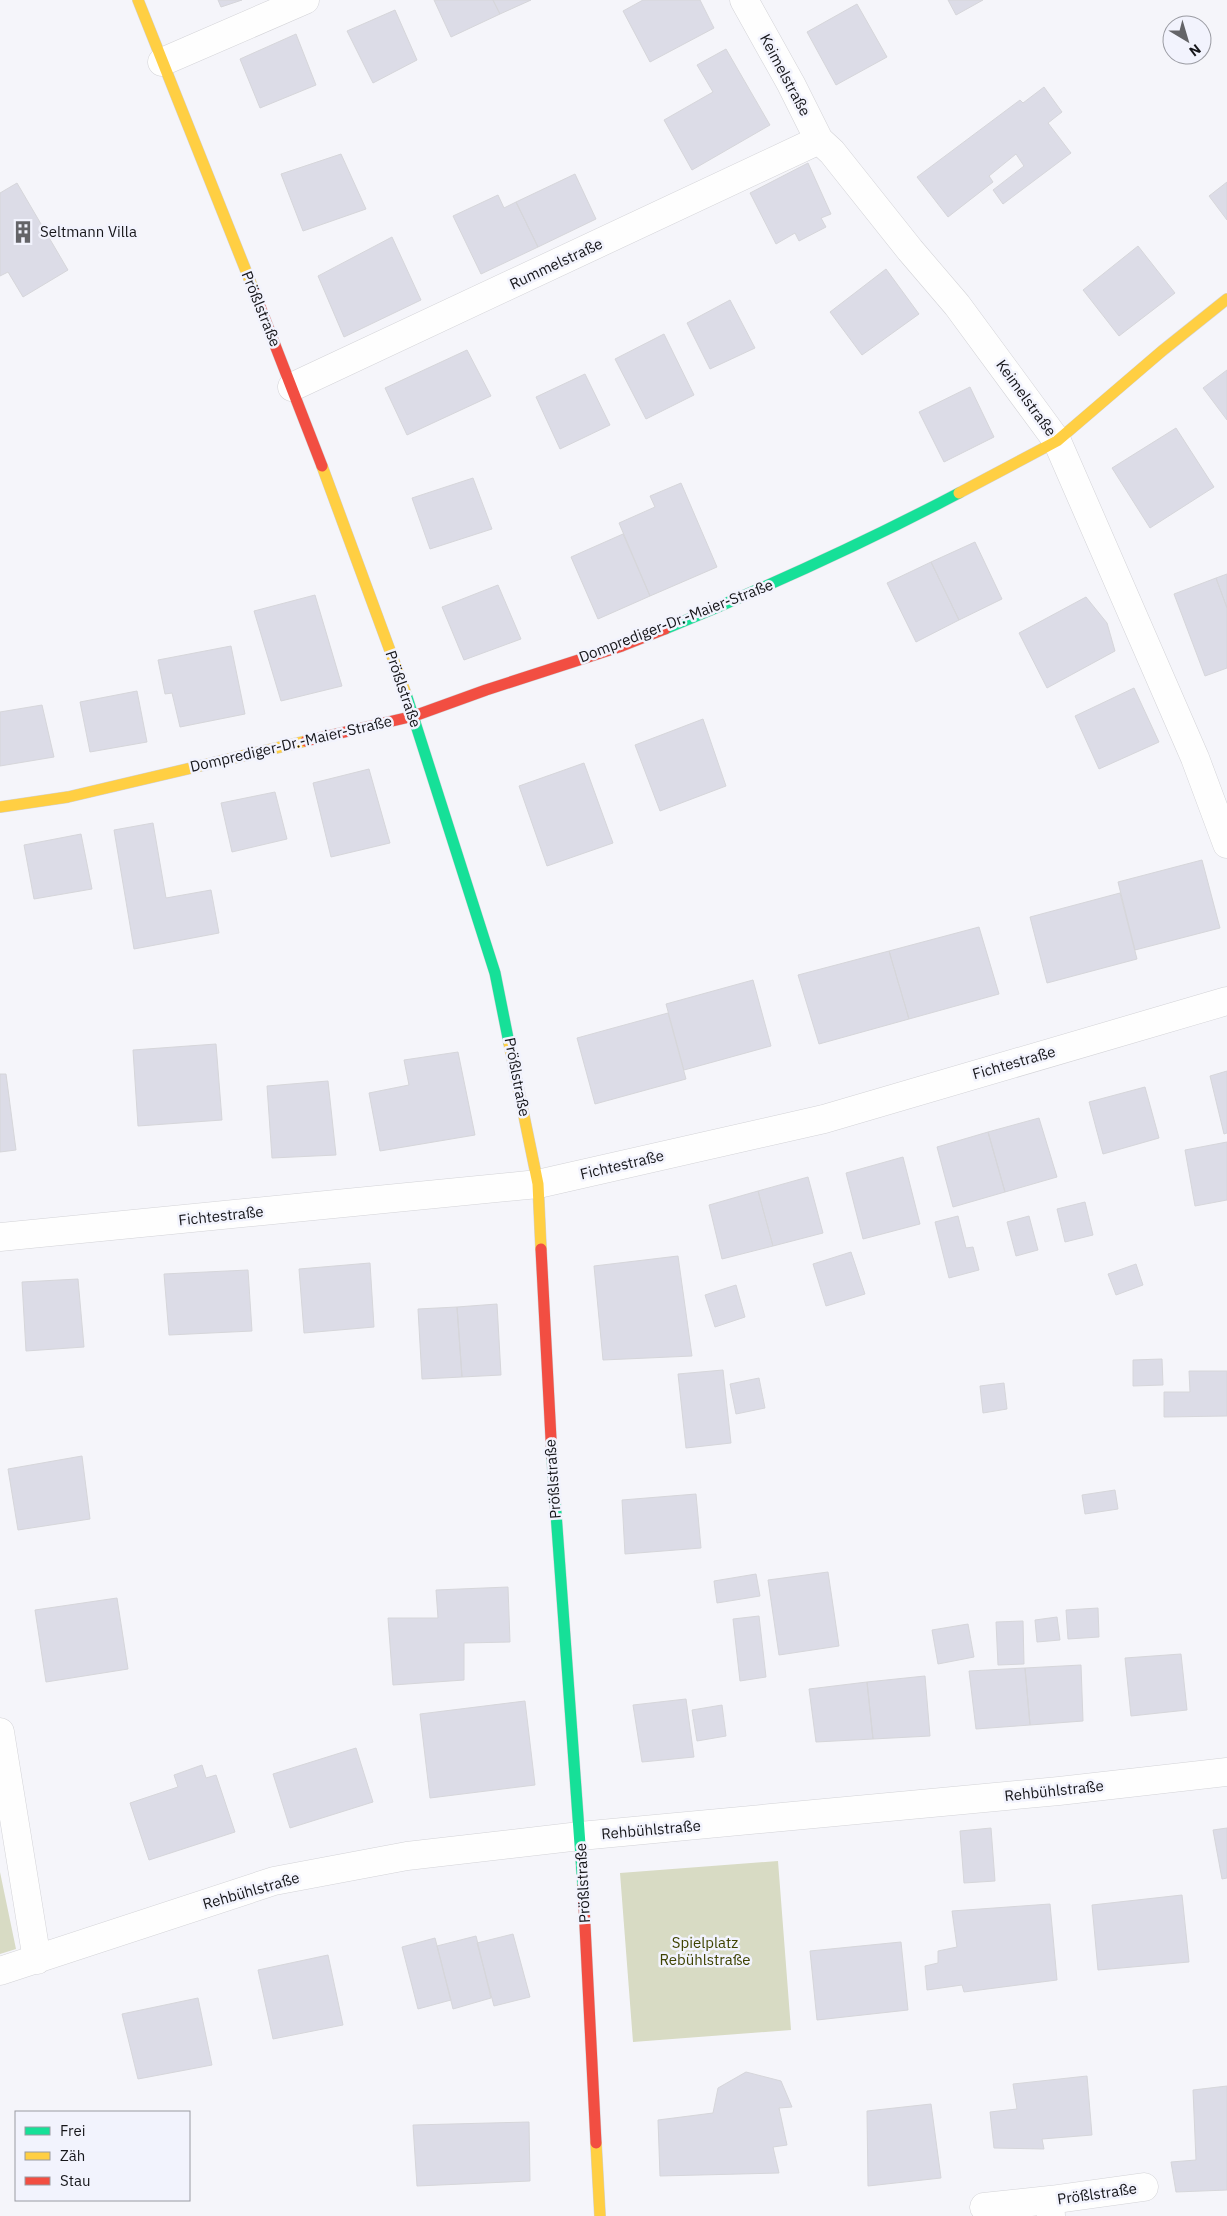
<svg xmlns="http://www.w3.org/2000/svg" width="1227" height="2216" viewBox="0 0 1227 2216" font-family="'IBM Plex Sans',sans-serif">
<rect width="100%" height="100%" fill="#f5f5fa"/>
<!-- green -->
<path fill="#d8dbc4" d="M778 1861 791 2030 633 2042 620 1873Z
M0 1872 16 1949 0 1954Z"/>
<!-- building -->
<path fill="#dcdce7" stroke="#d6d6da" d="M218 0H242L221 7Z
M434 0H493L500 14 451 37Z
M493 0H531L500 14Z
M643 0H700L714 28 650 62 623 11Z
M948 0H983L956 15Z
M857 4 887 57 836 85 807 32Z
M395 10 417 60 373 83 347 31Z
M296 34 316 85 260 108 240 59Z
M726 49 770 125 692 170 664 120 713 92 697 65Z
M1044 87 1062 112 1048 123 1071 153 1003 204 993 190 1024 166 1016 154 989 176 993 182 948 217 917 177 1020 100 1023 103Z
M341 154 366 209 303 231 281 174Z
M808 163 831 214 821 218 826 227 799 241 795 233 776 244 750 193Z
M575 174 596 219 538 247 516 202Z
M1227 182V220L1209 196Z
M17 183 68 270 23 297 8 272 0 276V193Z
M498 195 504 208 516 202 538 247 481 274 453 216Z
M392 237 421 300 344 337 318 276Z
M1138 246 1175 293 1119 336 1083 290Z
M886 269 919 314 862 355 830 312Z
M730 300 755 348 710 369 687 323Z
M664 334 694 395 646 419 615 359Z
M467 350 491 396 407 435 385 388Z
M1227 370V420L1203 388Z
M585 374 610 425 560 449 536 397Z
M970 387 994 437 944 462 919 412Z
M1176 428 1214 487 1150 528 1112 468Z
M473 478 492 529 430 549 412 498Z
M681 483 717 567 650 596 619 523 655 507 650 496Z
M623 534 650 596 598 619 571 557Z
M975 542 1002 599 959 620 931 562Z
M931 562 959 620 916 642 887 583Z
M1227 574V608L1216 578Z
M1216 578 1227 608V668L1205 676 1174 594Z
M498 585 521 639 464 660 442 607Z
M315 595 342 686 281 701 254 611Z
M1086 597 1107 623 1115 651 1047 688 1019 633Z
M231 646 245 714 180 727 172 693 165 694 158 660Z
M1134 688 1159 742 1099 769 1075 716Z
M137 691 147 742 90 752 80 702Z
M42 705 54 757 0 766V712Z
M703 719 726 786 660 811 635 745Z
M584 763 613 843 547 866 519 786Z
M369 769 390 843 331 857 313 783Z
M275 792 287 839 232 852 221 803Z
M153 823 166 898 211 890 219 933 134 949 114 830Z
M81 834 92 889 34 899 24 845Z
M1202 860 1220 928 1135 950 1118 882Z
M1120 893 1137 959 1047 983 1030 917Z
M979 927 999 994 909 1019 889 951Z
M889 951 909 1019 819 1044 798 975Z
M753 980 771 1046 684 1070 666 1004Z
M668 1013 686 1079 595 1104 577 1038Z
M216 1044 222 1120 138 1126 133 1050Z
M458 1052 475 1135 380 1151 369 1093 409 1085 404 1060Z
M1227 1071V1133L1224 1134 1210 1076Z
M0 1074H6L16 1150 0 1152Z
M328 1081 336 1155 272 1158 267 1086Z
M1145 1087 1159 1138 1103 1154 1089 1102Z
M1039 1118 1057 1177 1005 1192 988 1132Z
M988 1132 1005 1192 953 1207 937 1147Z
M1227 1142V1200L1195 1206 1185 1150Z
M903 1157 920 1224 863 1239 846 1173Z
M808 1177 823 1233 773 1246 758 1191Z
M758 1191 773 1246 722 1259 709 1205Z
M1085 1202 1093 1235 1065 1242 1057 1209Z
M958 1216 966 1248 973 1247 979 1270 949 1278 935 1222Z
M1029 1216 1038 1250 1016 1256 1007 1222Z
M851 1252 865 1294 826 1306 813 1264Z
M678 1256 692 1356 603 1360 594 1266Z
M370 1263 374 1327 304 1333 299 1269Z
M1136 1264 1143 1285 1116 1295 1108 1274Z
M248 1270 252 1331 169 1335 164 1274Z
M78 1279 84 1347 26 1351 22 1282Z
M736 1285 745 1317 715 1327 705 1295Z
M497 1304 501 1375 462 1377 457 1307Z
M457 1307 462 1377 422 1379 418 1309Z
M1162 1359 1163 1385 1133 1386V1360Z
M723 1370 731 1443 686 1448 678 1374Z
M1189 1371H1227V1416L1164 1417V1392H1190Z
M759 1378 765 1408 736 1414 730 1384Z
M1004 1383 1007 1409 983 1413 980 1386Z
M82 1456 90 1519 18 1530 8 1469Z
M1115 1490 1118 1509 1085 1514 1082 1495Z
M696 1494 701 1548 625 1554 622 1500Z
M828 1572 839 1646 779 1655 768 1580Z
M756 1574 760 1596 717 1603 714 1581Z
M508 1587 510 1642 464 1643V1680L393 1685 388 1618H438L436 1590Z
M117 1598 128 1669 46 1682 35 1610Z
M1098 1608 1099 1637 1068 1639 1066 1610Z
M759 1616 766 1677 740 1681 733 1619Z
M1057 1617 1060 1640 1037 1642 1035 1620Z
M1023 1621 1024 1664 998 1665 996 1622Z
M968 1624 974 1657 938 1664 932 1630Z
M1181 1654 1187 1710 1131 1716 1125 1658Z
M1081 1665 1083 1721 1030 1725 1025 1668Z
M1025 1668 1030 1725 976 1729 969 1671Z
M925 1676 930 1736 873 1739 867 1682Z
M867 1682 873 1739 816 1742 809 1689Z
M686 1699 694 1757 642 1762 633 1705Z
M525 1701 535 1785 430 1798 420 1714Z
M722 1705 726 1736 697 1741 692 1710Z
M356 1748 373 1802 290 1828 273 1774Z
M202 1765 206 1778 216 1775 235 1832 149 1860 130 1803 178 1787 174 1775Z
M991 1828 995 1881 964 1883 960 1831Z
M1227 1828V1878L1222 1879 1213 1830Z
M1182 1895 1189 1962 1098 1970 1092 1905Z
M1050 1904 1057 1980 964 1992 962 1985 927 1990 925 1966 938 1963V1951L957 1947 952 1911Z
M513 1934 530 1997 494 2006 477 1943Z
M476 1936 491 1998 453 2009 437 1946Z
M435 1938 451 2000 418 2009 402 1947Z
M901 1942 908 2010 817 2020 810 1951Z
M328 1955 343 2025 273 2039 258 1970Z
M198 1998 212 2065 138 2079 122 2014Z
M746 2072 781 2081 792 2107 779 2108 787 2145 773 2147 779 2173 660 2176 658 2120 713 2113 718 2088Z
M1087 2076 1092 2135 1042 2139 1044 2149 994 2148 990 2112 1017 2109 1013 2084Z
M1227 2086V2190L1176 2192 1171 2162 1196 2160 1193 2090Z
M931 2104 941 2178 868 2186 867 2111Z
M529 2122 530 2181 417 2186 413 2125Z"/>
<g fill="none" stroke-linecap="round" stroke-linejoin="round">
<defs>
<path id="street" d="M744 0 791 84 819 140 832 152 910 250 957 305 1057 441 1195 758 1227 844
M162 62 305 0
M292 387 819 140
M0 1237 538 1184 824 1119 1227 1001
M0 1732 37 1960
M0 1971 274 1881 407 1856 580 1836 1059 1791 1227 1772
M984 2207 1050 2200
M1051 2216 1050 2200 1144 2187"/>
<path id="fast" d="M665 629C765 588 864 543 959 493
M406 694 495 973 509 1043
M552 1458 583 1886"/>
<path id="slow" d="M138 0 254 291
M322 466 406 694
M959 493 1057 441 1162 351 1227 299
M0 807 68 797 306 741
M509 1043 538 1184 541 1249
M596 2143 600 2216"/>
<path id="jam" d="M254 291 322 466
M306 741 414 716 486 690 622 646 665 629
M541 1249 552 1458
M583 1886 596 2143"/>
</defs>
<!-- street casing -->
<use href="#street" stroke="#d3d3d7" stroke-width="29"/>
<!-- fast casing -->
<use href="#fast" stroke="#d3d3d7" stroke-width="12"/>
<!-- slow casing -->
<use href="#slow" stroke="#d3d3d7" stroke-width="12"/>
<!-- jam casing -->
<use href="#jam" stroke="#d3d3d7" stroke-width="12"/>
<!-- street -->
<use href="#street" stroke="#fefefe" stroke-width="28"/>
<!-- fast -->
<use href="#fast" stroke="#16e098" stroke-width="11"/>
<!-- slow -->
<use href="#slow" stroke="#ffcf43" stroke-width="11"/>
<!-- jam -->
<use href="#jam" stroke="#f24e42" stroke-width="11"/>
</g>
<!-- icons -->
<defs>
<symbol id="building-bare" viewBox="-9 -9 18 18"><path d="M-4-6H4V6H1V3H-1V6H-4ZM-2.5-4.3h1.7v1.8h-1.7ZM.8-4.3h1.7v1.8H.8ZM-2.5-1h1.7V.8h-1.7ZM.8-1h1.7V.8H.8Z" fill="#646468" stroke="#f2f3fd" stroke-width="2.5" paint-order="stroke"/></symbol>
</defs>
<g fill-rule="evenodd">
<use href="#building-bare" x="7" y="216" width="32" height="32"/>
</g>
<g text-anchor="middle" stroke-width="5" stroke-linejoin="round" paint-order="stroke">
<!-- street labels -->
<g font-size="15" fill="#16161a" stroke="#f2f3fd">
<text transform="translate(785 75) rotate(62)" y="5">Keimelstraße</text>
<text transform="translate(556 264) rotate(-25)" y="5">Rummelstraße</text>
<text transform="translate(261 309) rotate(68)" y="5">Prößlstraße</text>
<text transform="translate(1026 398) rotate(54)" y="5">Keimelstraße</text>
<text transform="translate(676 621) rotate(-21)" y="5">Domprediger-Dr.-Maier-Straße</text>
<text transform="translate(403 689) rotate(71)" y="5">Prößlstraße</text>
<text transform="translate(291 744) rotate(-13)" y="5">Domprediger-Dr.-Maier-Straße</text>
<text transform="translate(1014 1063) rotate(-16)" y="5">Fichtestraße</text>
<text transform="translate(517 1077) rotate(79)" y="5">Prößlstraße</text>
<text transform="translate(622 1165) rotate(-13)" y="5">Fichtestraße</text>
<text transform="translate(221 1216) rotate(-6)" y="5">Fichtestraße</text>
<text transform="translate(553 1479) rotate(-94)" y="5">Prößlstraße</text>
<text transform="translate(1054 1791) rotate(-6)" y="5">Rehbühlstraße</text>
<text transform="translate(651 1830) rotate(-5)" y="5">Rehbühlstraße</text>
<text transform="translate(583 1883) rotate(-93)" y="5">Prößlstraße</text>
<text transform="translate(251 1891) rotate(-16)" y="5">Rehbühlstraße</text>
<text transform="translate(1097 2194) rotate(-8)" y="5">Prößlstraße</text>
</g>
<!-- poi labels -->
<g font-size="15" fill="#16161a" stroke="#f2f3fd" text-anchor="start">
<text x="40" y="237">Seltmann Villa</text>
</g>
<!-- park labels -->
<g font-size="15" fill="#3e4201" stroke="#f2f3fd">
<text x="705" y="1948">Spielplatz<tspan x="705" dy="17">Rebühlstraße</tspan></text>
</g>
</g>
<!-- legend -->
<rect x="15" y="2111" width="175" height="90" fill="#f2f3fd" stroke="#9a9ba2"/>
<rect x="25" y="2127" width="25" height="8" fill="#16e098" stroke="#9a9ba2"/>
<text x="60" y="2136" font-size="15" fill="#16161a">Frei</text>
<rect x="25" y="2152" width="25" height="8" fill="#ffcf43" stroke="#9a9ba2"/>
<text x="60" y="2161" font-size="15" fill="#16161a">Zäh</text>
<rect x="25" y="2177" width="25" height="8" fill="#f24e42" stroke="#9a9ba2"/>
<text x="60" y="2186" font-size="15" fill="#16161a">Stau</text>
<!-- north arrow -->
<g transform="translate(1187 40) rotate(142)"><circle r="24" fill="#f2f3fd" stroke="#9a9ba2"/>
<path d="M0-4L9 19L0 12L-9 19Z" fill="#646468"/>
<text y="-8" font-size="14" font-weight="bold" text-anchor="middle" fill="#16161a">N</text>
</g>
</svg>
